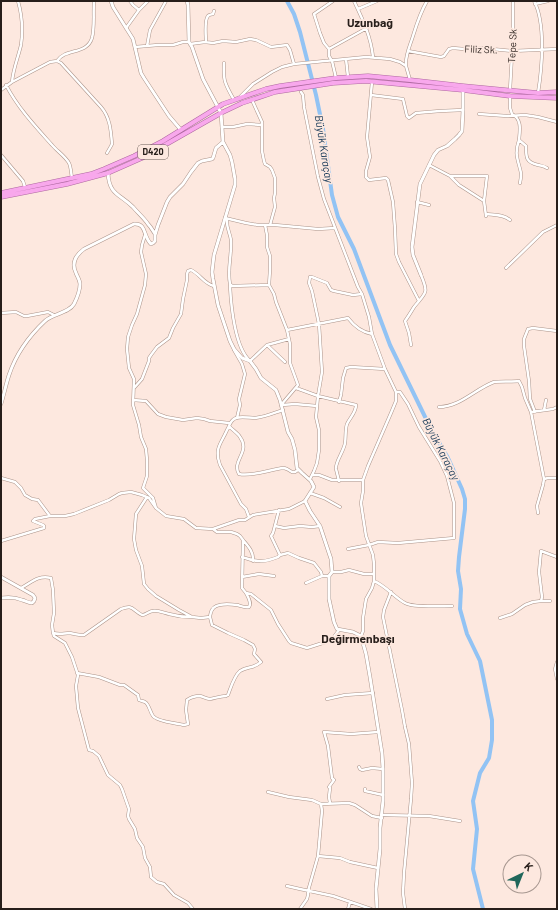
<svg xmlns="http://www.w3.org/2000/svg" width="558" height="910" viewBox="0 0 558 910" font-family="Barlow,sans-serif">
<rect width="100%" height="100%" fill="#fde8df"/>
<g fill="none" stroke-linecap="round" stroke-linejoin="round">
<!-- river -->
<path stroke="#92c3f4" stroke-width="4" d="M287 1 294 14 300 32 316 95 323 129 332 195 338 217 354 249 390 345 430 427 448 458 462 489 465 499V509L459 557 458 571 461 589 460 609 467 634 480 661 492 720V740L489 758 480 773 473 801 477 829 473 869 483 909"/>
<defs>
<path id="minor" d="M130 1 133 5 139 10
M333 1 314 14 320 33 324 43 329 49V56L332 61 336 78
M354 1C363 20 371 37 373 57
M534 1C546 23 542 69 538 93
M535 4 548 1
M358 9 377 1
M126 28 139 10 148 1
M206 42C206 37 204 20 208 16 208 15 213 14 213 14L214 11
M190 44 205 42 213 43 223 41 236 42 250 39 256 40 271 47 287 45 290 50 294 64
M147 46 150 30 166 1
M135 47 158 45H173L183 42H189
M329 49 367 28
M408 51 441 57 444 56 449 49 453 48 464 49 482 48 512 51 557 49
M346 59 348 77
M57 61C65 48 87 55 92 38 95 26 93 13 94 1
M224 63C223 81 225 84 234 100
M406 66C405 55 410 46 413 36 417 23 420 13 427 1
M12 82 50 62 57 61 61 63 101 107C110 117 111 131 112 144L111 146 107 153
M372 82 367 137 370 157 366 171V177L369 180 386 178 388 180 393 202 395 229 396 254 399 262 419 301
M6 85C18 108 35 126 52 145 57 151 65 156 69 163 71 167 71 173 72 178
M1 90 12 82C13 69 18 58 21 45 23 31 22 15 18 1
M510 90 513 36V1
M301 92 303 95 304 107 318 177 324 199 358 287 362 294 369 317 372 334 385 369 396 392V401L391 413 368 466 363 480V491L361 503 362 510 366 536 373 555 374 564V581L372 588 366 599 363 618V631L361 636
M371 95 403 99 407 116 409 118 416 113 440 111 463 110
M510 96V108L512 114C522 119 520 130 519 140L526 146C526 158 526 162 538 165 542 166 544 166 547 168
M239 98 253 84 272 72 282 67 294 64 366 57 390 59 400 62 406 66 410 80
M252 100 262 122V151L264 161 265 164 270 167 272 170 275 178V193L274 198 275 207 270 225
M479 114 507 116 525 115 538 117 557 122
M222 127H233L247 124 262 125
M519 140C514 155 518 159 521 173 521 176 521 179 520 183
M1 155 23 181 25 187
M429 165 450 176 459 185 484 201
M450 176H487L484 201 486 216
M417 202 429 205
M486 214C494 215 503 214 510 220
M225 218 246 223 258 225H275L318 229 335 228
M227 219C226 227 230 233 231 240 232 255 227 269 230 284L232 286 269 285
M265 225 267 235V247L270 256V270L269 285 274 294 276 302 287 330 290 344V363L298 385 281 405
M145 235 142 245 141 252 146 274 145 285 137 314 132 325 128 337 127 349 129 368 134 379 133 405 139 425 141 437 146 449 147 460V476L143 488 153 498 156 508
M506 268 543 232 557 225
M231 285 230 286C231 306 235 348 250 361L267 345 289 339
M1 313 16 312 24 316H27L48 312 54 315
M287 330 348 318C354 326 361 332 372 334
M267 345 285 362
M411 345 409 333 405 321C408 317 411 312 414 307 426 292 429 294 421 275
M234 350 242 364 245 374 239 399 240 405 237 418
M134 388 142 379 149 361V358L151 355 157 347 169 338 173 328 181 314 183 299 187 280V274L188 271 191 270C200 274 204 284 214 286
M296 388 318 396 356 405C356 413 350 417 347 424 345 430 346 437 345 443 344 451 335 462 336 469 337 473 338 477 339 481
M133 400 146 401 158 414 166 417 183 420 197 418 204 419 210 421 229 423
M339 402 341 395 343 378 346 368 351 367 385 369
M282 405 295 404 317 406
M439 407C460 407 475 389 494 382 499 381 512 382 519 381L522 387 525 398 531 412 553 409 557 407
M544 410 546 400
M531 412 536 438 544 479 543 485 537 506 538 513
M535 412 530 399 529 381 524 346V339L528 329 533 328 557 331
M229 426C232 430 238 433 240 437 251 452 231 461 239 474 253 477 270 469 284 468L287 469 292 472H295L298 470
M312 475H319L332 480H363
M1 478 15 482 21 488 25 495 32 499 38 500 50 516
M310 479 314 471 317 463 319 450V430L316 417 318 396 322 372 319 324 312 291 309 283 310 277H312L327 283 331 290 334 291 353 295 362 294
M544 479 548 478H557
M310 493 324 498 340 507
M147 497 136 514 134 539 136 550 142 566 144 584 148 589 156 596 179 610 192 617 201 618 210 617C210 616 211 611 212 610 215 603 230 604 237 605 241 606 245 608 249 607 252 603 248 597 246 593
M305 501 289 509 253 515 245 520H239L213 529 217 532H231L237 534 240 536 243 540 242 588 246 593 251 594 271 610 278 624 289 641 291 643 307 648 329 641 333 638 339 630
M279 510 273 533 271 536 280 555 288 553 299 558 314 563 321 572 322 576H329
M249 517 246 509 241 504 220 465C214 448 221 444 227 430 230 425 230 420 236 418 242 416 249 418 255 418 265 417 274 413 283 410
M275 526 284 528 300 526 312 527 320 526
M243 540C248 546 254 552 253 561
M1 541 44 528V526L43 525 33 521 35 519 50 516H65L74 514 109 500 119 494 122 493 131 492 142 495 149 498 156 508 166 516 184 519 196 528 213 529
M348 549 369 545 378 542 398 543 454 538V503L447 476 440 461 419 427 408 404 400 392H396
M242 557C257 562 263 563 278 557L280 555
M332 572H341L349 570 364 574H374
M242 577 259 574 274 576
M374 581C386 586 394 597 405 603 413 608 442 606 452 606
M306 583 322 576
M21 588C32 582 38 575 51 578L53 590 54 613 52 625 53 633 54 636 65 643 72 657 78 675 76 686 78 708 89 750 93 751 99 756 108 775 120 785 122 789 129 809 128 816 129 819 135 829 137 838 143 847 145 858 150 867 151 877 157 882 164 884 174 895 188 903 193 909
M391 592 384 610 383 617 402 710 405 727 409 744 412 783 411 799 404 873 403 893 405 909
M541 601H550
M500 618 512 614 525 605 533 602 541 601 542 597 539 572 541 551 557 557
M53 633C61 635 64 633 70 633 75 634 79 635 84 635L121 609C133 604 132 610 142 615 146 615 149 611 153 611 158 610 164 613 169 614 176 616 184 617 191 617
M557 662 555 669 557 679
M77 673 99 677 120 685H124L138 695 139 700C141 701 143 701 145 702 149 704 150 712 153 716 158 722 176 723 184 725L188 724 186 710 187 700C191 697 196 696 200 696 204 697 206 699 210 699 216 698 220 696 226 696L228 695C231 687 234 676 240 671 248 666 253 669 261 662L254 654 255 649 253 645 244 640 228 633 212 625 210 617
M327 699 345 695 373 693
M359 767 360 769 362 770 372 768 383 769
M365 789V791L383 795
M268 792 289 797 312 800 321 804 349 803 355 805 372 816 382 818
M330 803 329 797 330 788 329 787 334 780 332 778 328 746 324 732 351 734 378 732
M382 815 429 816 460 821
M318 856 340 858 350 862 378 868
M287 886 300 889 333 896 371 909
M300 909 307 899 308 895V891L318 856 322 811 321 804
M348 909 350 902"/>
<path id="tertiary" d="M111 1 113 7 133 39 141 73 144 78 169 116 181 130
M187 1 188 5 189 42 192 47 203 79 221 113 223 142 230 155 232 162 235 179V185L214 255 212 272 213 279 218 305 230 341 234 349 242 358 250 361 256 369 261 378 276 390 280 400 288 432 292 439 295 450 297 468 302 473 311 481 314 487 305 501 310 511 320 526 331 559 332 572 329 576V599L334 622 337 629 353 632 361 636 366 654 370 677 382 753 383 769V801L380 828V849L376 889 377 909
M108 173C109 195 120 194 133 207 138 213 144 218 148 224 151 227 153 231 155 234
M421 275 413 255 412 247 420 184 434 155 438 150 447 146 455 139 459 135 462 131 463 110V90
M1 404C4 394 6 384 9 375 16 354 29 336 45 321 52 314 69 313 74 304 77 298 80 291 80 284 80 280 77 276 76 273 71 263 76 255 84 249L134 224C147 223 143 237 151 244L153 243 155 241V235L158 225 167 202 170 197 183 184 191 172 198 163 202 161 212 159 213 158 216 148 223 142
M1 577 33 595 35 598 34 601 32 603C28 603 26 601 22 600 15 597 8 597 1 598"/>
<path id="trunk" d="M1 193 72 178 91 174 104 169 134 156 163 141 223 104 266 89 280 86 336 78 368 76 410 80 463 86 538 93 557 92
M1 197 67 184 108 173 142 158 221 113 242 103 275 92 333 83 366 81 463 90 510 96 557 98"/>
</defs>
<!-- minor casing -->
<use href="#minor" stroke="#ac948a" stroke-width="3.5"/>
<!-- tertiary casing -->
<use href="#tertiary" stroke="#ac948a" stroke-width="4"/>
<!-- trunk casing -->
<use href="#trunk" stroke="#ae699f" stroke-width="5"/>
<!-- minor -->
<use href="#minor" stroke="#fff" stroke-width="2.5"/>
<!-- tertiary -->
<use href="#tertiary" stroke="#fff" stroke-width="3"/>
<!-- trunk -->
<use href="#trunk" stroke="#f8a8ec" stroke-width="4"/>
</g>
<g text-anchor="middle" stroke-width="3.5" stroke-linejoin="round" paint-order="stroke">
<!-- shield labels -->
<rect fill="#fde8df" stroke="#675b55" stroke-width="1" x="138" y="145" width="30" height="14" rx="3"/>
<g font-size="9" font-weight="bold" fill="#271e1a">
<text x="153" y="155">D420</text>
</g>
<!-- street labels -->
<g font-size="10" fill="#271e1a" stroke="#fde8df">
<text transform="translate(512 46) rotate(-87)" y="4">Tepe Sk</text>
<text transform="translate(481 49) rotate(2)" y="4">Filiz Sk.</text>
</g>
<!-- water labels -->
<g font-size="11" font-style="italic" fill="#113555" stroke="#fde8df">
<text transform="translate(324 149) rotate(81)" y="4">Büyük Karaçay</text>
<text transform="translate(441 449) rotate(63)" y="4">Büyük Karaçay</text>
</g>
<!-- quarter labels -->
<g font-size="12" font-weight="bold" fill="#271e1a" stroke="#fde8df">
<text x="370" y="27">Uzunbağ</text>
<text x="358" y="643">Değirmenbaşı</text>
</g>
</g>
<!-- border -->
<rect width="558" height="910" fill="none" stroke="#271e1a" stroke-width="4"/>
<!-- north arrow -->
<g transform="translate(522 874) rotate(43)"><circle r="19" fill="#fde8df" stroke="#a79790"/>
<path d="M0-3L7 15L0 10L-7 15Z" fill="#20675b"/>
<text y="-6" font-size="11" font-weight="bold" text-anchor="middle" fill="#271e1a">K</text>
</g>
</svg>
